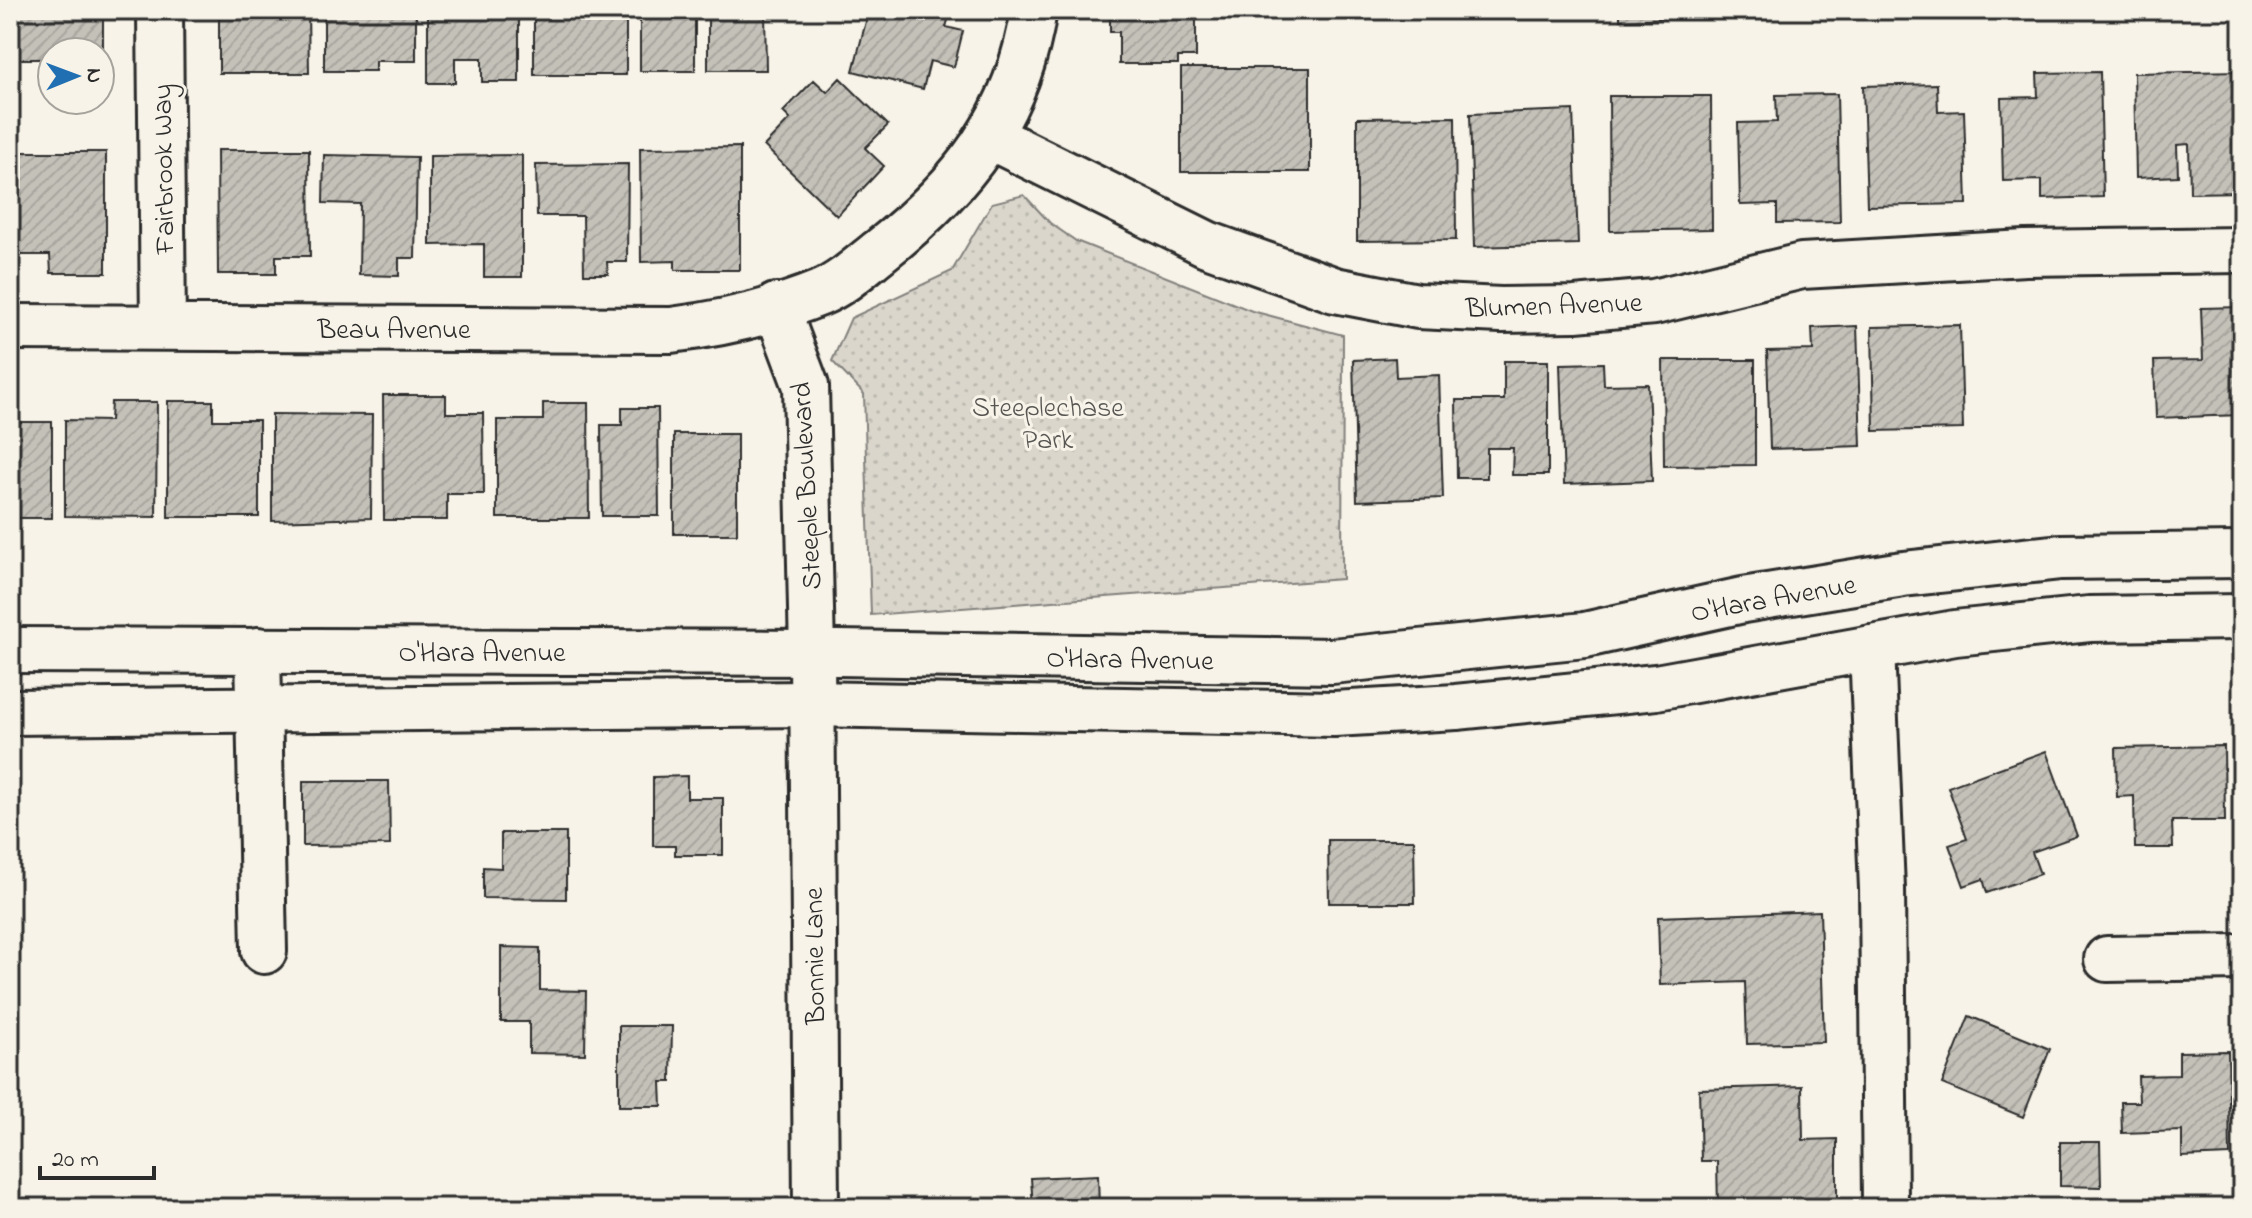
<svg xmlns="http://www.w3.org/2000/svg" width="2252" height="1218" viewBox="0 0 2252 1218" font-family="'Indie Flower',sans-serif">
<defs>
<pattern id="park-dots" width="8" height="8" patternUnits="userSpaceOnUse" patternTransform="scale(2)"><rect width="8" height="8" fill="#dad6cc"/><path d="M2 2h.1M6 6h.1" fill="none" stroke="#bbb8af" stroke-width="1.8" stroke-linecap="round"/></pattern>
<pattern id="building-hatch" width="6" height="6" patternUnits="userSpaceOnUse" patternTransform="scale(2)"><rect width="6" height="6" fill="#c4c1b9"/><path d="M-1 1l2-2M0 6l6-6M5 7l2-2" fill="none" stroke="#a9a69f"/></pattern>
</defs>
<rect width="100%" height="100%" fill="#f7f3e8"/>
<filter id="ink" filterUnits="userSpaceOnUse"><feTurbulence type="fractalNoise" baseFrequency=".0125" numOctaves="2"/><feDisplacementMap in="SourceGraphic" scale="16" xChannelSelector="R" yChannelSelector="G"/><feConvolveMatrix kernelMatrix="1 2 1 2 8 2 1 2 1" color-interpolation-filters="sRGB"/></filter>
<g filter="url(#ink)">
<!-- park -->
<path fill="url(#park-dots)" stroke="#82807c" stroke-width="2" d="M1024 195 1050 223 1076 241 1252 311 1343 335 1342 579 871 615 864 394 832 361 851 318 952 271 992 203Z"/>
<!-- building -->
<path fill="url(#building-hatch)" stroke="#2b2b2b" stroke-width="2" d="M13 10H103V58H100V52H52V59H14Z
M219 10H308L309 73H219Z
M324 10H416V61H375V71H324Z
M428 10H519V82H482V58H455V83H428Z
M534 10H626V75H534Z
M640 10H695V71H640Z
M708 10H765L766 70H708Z
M869 10H951L946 27 963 31 954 67 930 61 923 89 853 71Z
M1110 10H1196V57H1178V64H1119V32H1110Z
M1587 10H1679V18L1620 20V13L1587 14Z
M1181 68H1310V172H1181Z
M2242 71V192L2190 193 2189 144 2177 145 2178 176 2136 178 2134 73Z
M2100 72 2103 197 2042 199V180L2003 181 2001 98 2038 97 2037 73Z
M840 78 888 125 865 148 884 166 837 216 764 146 790 119 783 112 814 80 827 92Z
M1937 84 1938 112 1964 111 1967 204 1867 206 1863 86Z
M1837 94 1840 222 1777 223V204L1740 205 1738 123 1777 122 1776 95Z
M1609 96H1711L1712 229 1610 231Z
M1573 110 1578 244 1474 247 1470 114Z
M1455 117 1456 240 1357 241V118Z
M740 147V270H675V261L641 262 640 148Z
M217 150H309L310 256H276V274H218Z
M16 152H106V273H51L50 255H16Z
M324 155 417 157 415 258H399V276L359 275 360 204 323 203Z
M522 155V277H484V244L430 245V156Z
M628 164 627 262H607L608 274H584L583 216H537L536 165Z
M2242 307V415L2156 418 2154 361 2203 360 2201 308Z
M1960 325 1963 429 1874 431 1872 327Z
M1857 326 1861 446 1770 449 1767 351 1813 350 1812 328Z
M1395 358 1396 377 1439 375 1443 498 1357 501 1353 360Z
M1663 360H1755V465L1664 466Z
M1504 361H1548V475H1512L1513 448H1487V478H1457L1456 400H1504Z
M1603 363 1604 385 1648 384 1652 481 1564 484 1560 364Z
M383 395H446V413H483L484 494H447V520H384Z
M10 400H18V422H52V518H10Z
M168 401H213V420H259V517H168Z
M111 402H157L156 517 65 516V420L110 421Z
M543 403H588L589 518H497V420H543Z
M622 408H658L659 516H602L601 425H622Z
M272 414 372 415 371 518 272 521Z
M674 434H737V534H674Z
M2224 746 2225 821H2172L2173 848H2135L2134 796 2117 797 2116 748Z
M2046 751 2077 836 2032 852 2040 874 1987 893 1983 879 1964 886 1949 845 1967 839 1948 787Z
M687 776V798H723V855H675V846H653V777Z
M303 781H389L390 845 303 846Z
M501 833H566V899L483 898V867L501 868Z
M1328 840H1414L1415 903H1329Z
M1820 911 1824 1042 1747 1044 1745 982 1660 985 1658 917Z
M501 947 540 948V990L586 991 585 1054 529 1053V1022H501Z
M1969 1016 2050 1049 2023 1117 1942 1084Z
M619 1026H672L671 1082H661L662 1106H619Z
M2228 1051 2230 1155 2182 1157V1131L2122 1133 2121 1102H2139L2138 1076 2179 1075V1052Z
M1802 1086 1803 1140 1837 1139V1208H1718L1717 1161H1701L1699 1089Z
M2060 1142H2100L2101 1187 2060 1186Z
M1098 1175 1099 1208H1033L1031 1178Z"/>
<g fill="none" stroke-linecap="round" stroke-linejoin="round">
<defs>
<path id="minor" d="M160 10 163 327
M991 137 1207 244 1335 290 1418 306 1501 310 1575 309 1654 302 1802 266 2025 253 2242 250
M776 306 806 386 812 653 816 1208
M10 327 671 330C721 324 773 312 820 293 842 284 861 266 880 251 962 186 1018 117 1034 10
M1872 648 1882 889 1885 1201 1882 1208
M258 650 264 951
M2107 959 2242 957"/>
<path id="major" d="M10 650 838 653 1332 661 1585 635 1743 600 1903 574 2061 557 2242 555
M10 712 811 704 1334 714 1456 707 1656 687 1955 633 2089 619 2242 617"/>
</defs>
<!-- minor casing -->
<use href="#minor" stroke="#2b2b2b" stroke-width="50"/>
<!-- major casing -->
<use href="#major" stroke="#2b2b2b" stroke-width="50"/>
<!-- minor -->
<use href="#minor" stroke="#f7f3e8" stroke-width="44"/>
<!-- major -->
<use href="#major" stroke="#f7f3e8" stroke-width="44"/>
</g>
</g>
<g text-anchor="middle" stroke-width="6" stroke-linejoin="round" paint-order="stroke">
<!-- street labels -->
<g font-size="28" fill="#2b2b2b" stroke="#f7f3e8">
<text transform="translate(162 169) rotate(-91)" y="10">Fairbrook Way</text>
<text transform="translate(1554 304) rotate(-2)" y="10">Blumen Avenue</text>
<text x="394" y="338">Beau Avenue</text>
<text transform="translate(805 486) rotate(-93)" y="10">Steeple Boulevard</text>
<text transform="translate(1773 597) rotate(-10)" y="10">O'Hara Avenue</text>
<text x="482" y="661">O'Hara Avenue</text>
<text transform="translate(1130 658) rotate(1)" y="10">O'Hara Avenue</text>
<text transform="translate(813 956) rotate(-91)" y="10">Bonnie Lane</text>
</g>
<!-- park labels -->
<g font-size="28" fill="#575653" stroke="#f7f3e8">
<text x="1048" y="416">Steeplechase<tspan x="1048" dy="32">Park</tspan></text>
</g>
</g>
<!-- margin -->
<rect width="2252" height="1218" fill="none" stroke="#f7f3e8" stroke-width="40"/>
<rect x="20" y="20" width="2212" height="1178" fill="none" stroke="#2b2b2b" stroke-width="3" filter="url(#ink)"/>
<!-- north arrow -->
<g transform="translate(76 76) rotate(89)"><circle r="38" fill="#f7f3e8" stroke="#a5a39c" stroke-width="2"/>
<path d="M0-6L14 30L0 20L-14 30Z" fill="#1f6fb2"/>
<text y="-12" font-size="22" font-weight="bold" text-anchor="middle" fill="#2b2b2b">N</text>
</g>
<!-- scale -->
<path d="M40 1166v12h114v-12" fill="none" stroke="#2b2b2b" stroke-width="4"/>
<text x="52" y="1166" font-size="24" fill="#2b2b2b" stroke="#f7f3e8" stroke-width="6" paint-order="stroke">20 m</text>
</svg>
